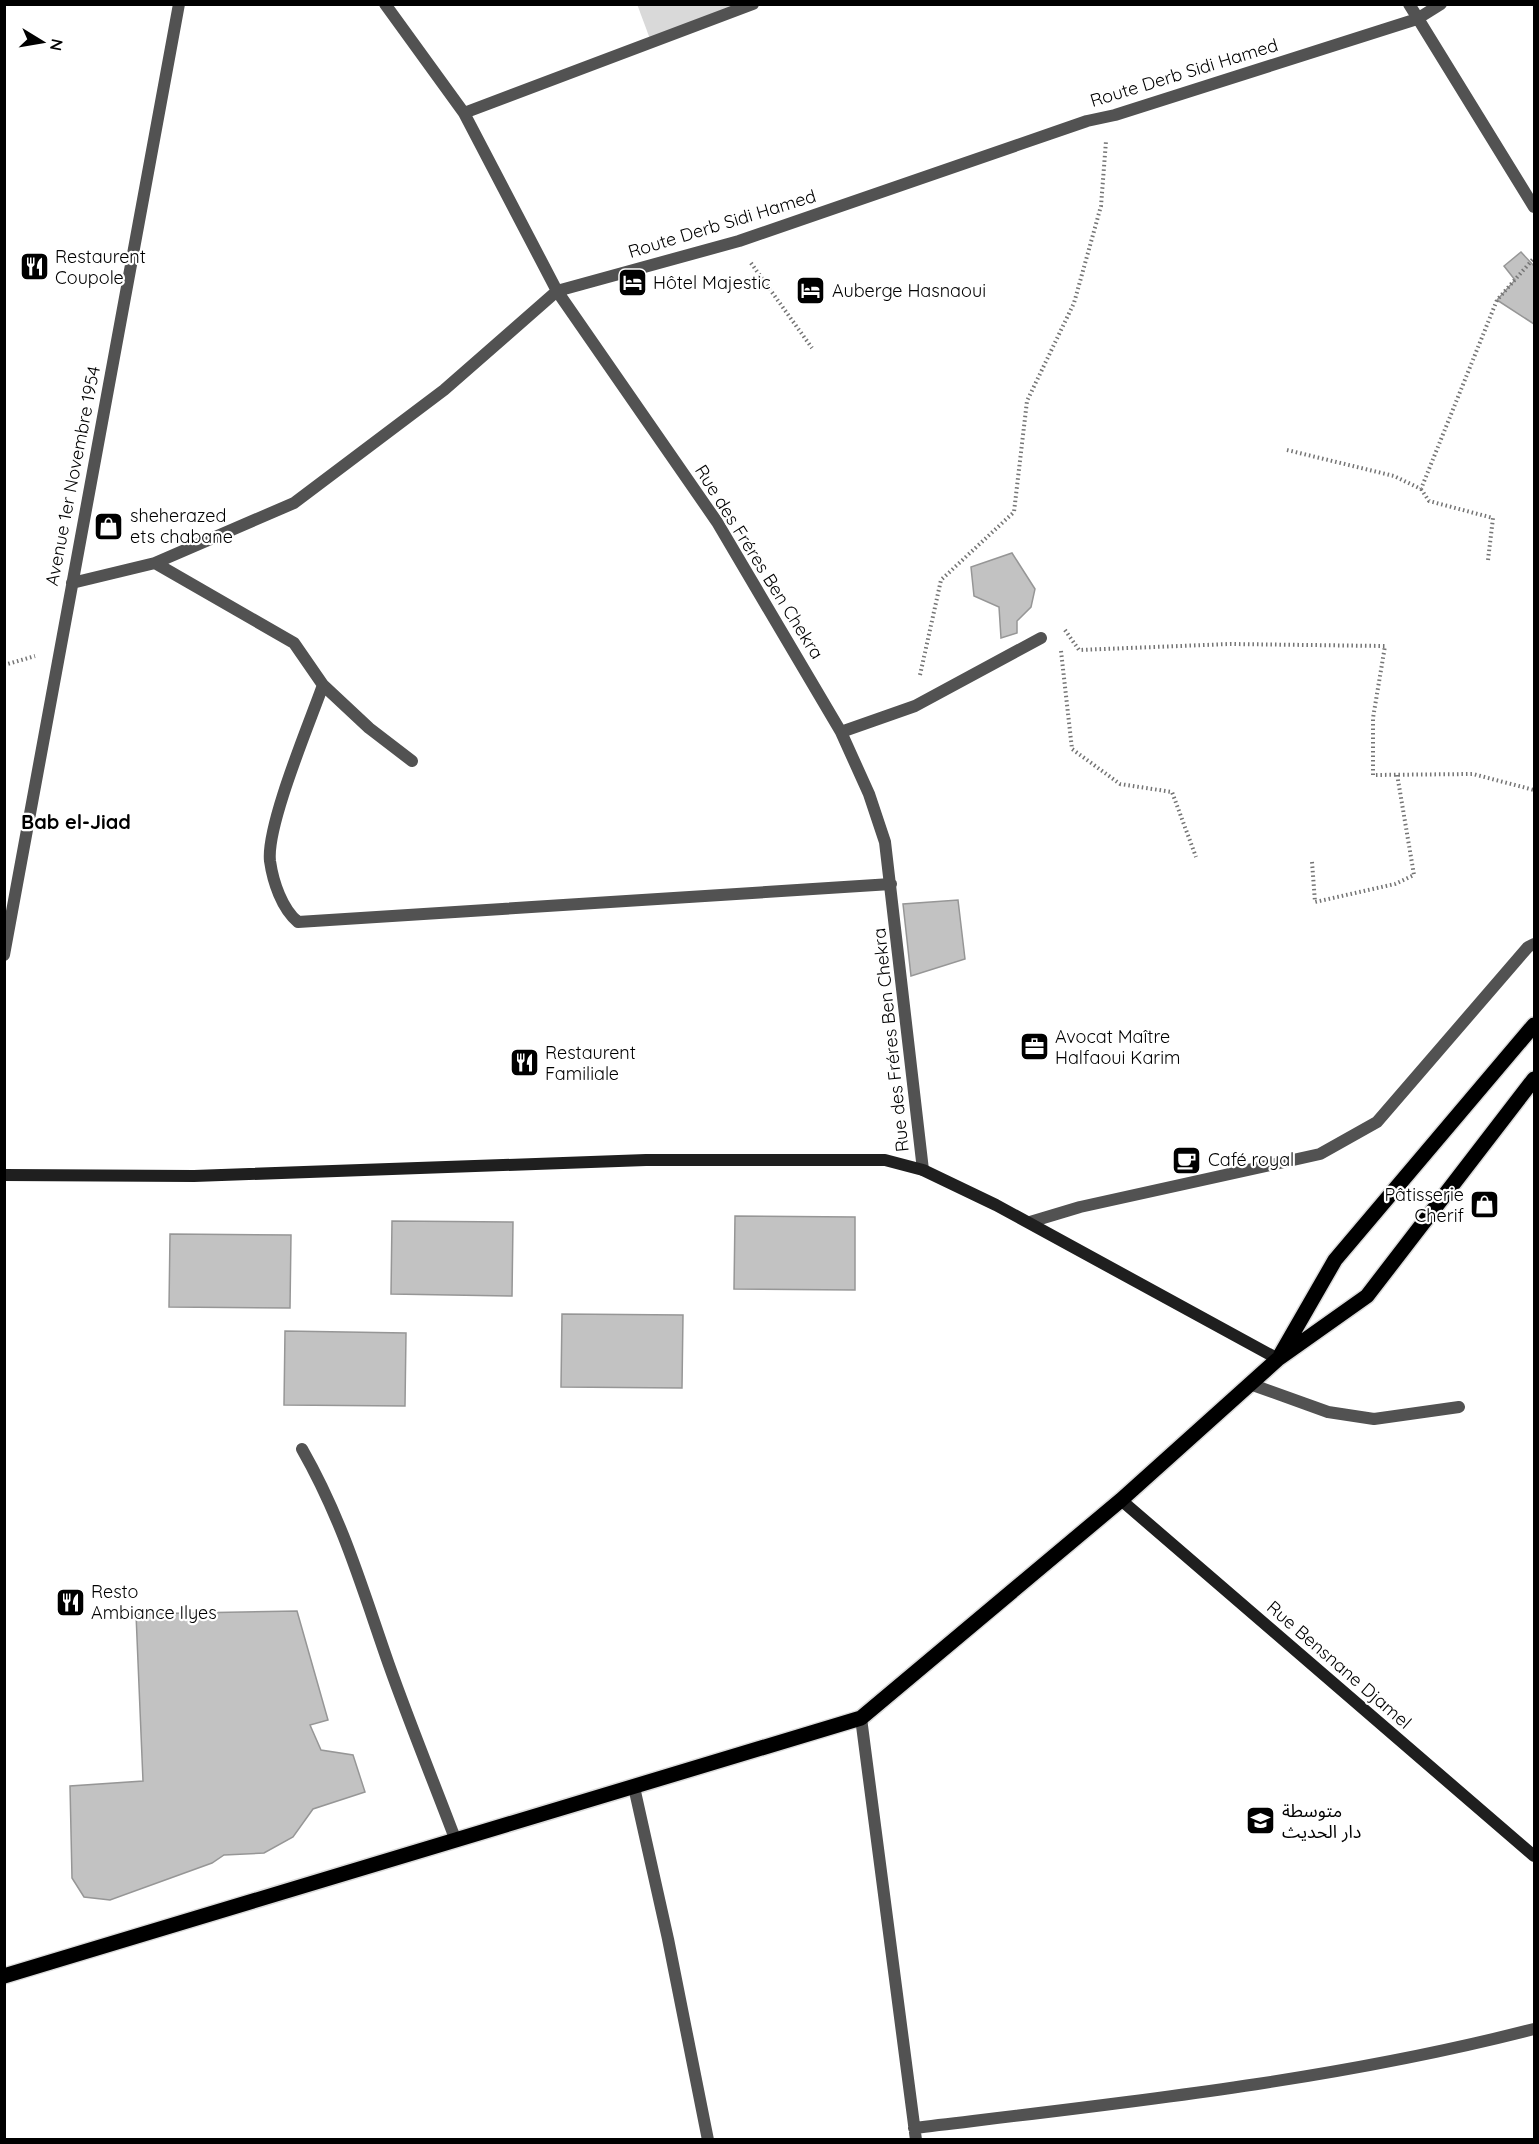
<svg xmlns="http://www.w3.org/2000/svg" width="1539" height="2144" viewBox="0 0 1539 2144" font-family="Quicksand,'Noto Sans Arabic',sans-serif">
<rect width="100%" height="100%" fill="#fff"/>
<!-- green -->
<path fill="#d9d9d9" d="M637 4 745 5 650 39Z"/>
<!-- building -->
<path fill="#c2c2c2" stroke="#969696" stroke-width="1.5" d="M1521 252 1534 266V324L1497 300 1515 280 1504 266Z
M1012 553 1035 589 1031 607 1017 621V633L1001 638 999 607 974 596 971 567Z
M958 900 965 959 911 976 903 904Z
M735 1216 855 1217V1290L734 1289Z
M392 1221 513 1222 512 1296 391 1294Z
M170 1234 291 1235 290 1308 169 1307Z
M562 1314 683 1315 682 1388 561 1387Z
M285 1331 406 1333 405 1406 284 1405Z
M297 1611 328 1720 310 1725 321 1750 353 1755 365 1792 313 1809 293 1837 264 1853 224 1855 212 1863 110 1900 84 1897 72 1878 70 1786 143 1781 136 1614Z"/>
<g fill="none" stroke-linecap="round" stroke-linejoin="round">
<defs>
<path id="primary" d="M1281 1354 1335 1260 1534 1025
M4 1976 861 1718 1121 1500 1278 1359 1367 1296 1534 1079"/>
</defs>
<!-- primary casing -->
<use href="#primary" stroke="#dbdbdb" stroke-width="18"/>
<!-- path -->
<path stroke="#747474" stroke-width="4" stroke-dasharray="1.5 3" stroke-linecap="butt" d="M751 263 812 348
M1287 450 1394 476 1421 489 1497 300 1534 258
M1421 489 1429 501 1493 518 1488 560
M1065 630 1079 650 1230 644 1385 646 1373 718V775L1473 774 1534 790
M1061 651 1072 749 1120 784 1172 792 1196 857
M4 665 35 656
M920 675 941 580 1014 512 1027 401 1074 303 1101 206 1106 141
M1312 862 1315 902 1395 884 1414 875 1397 774"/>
<!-- street -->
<path stroke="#525252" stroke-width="12" d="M385 4 464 113 557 291 717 522 841 732 869 794 885 842 923 1170
M1409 4 1534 207
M464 113 753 4
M155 563 294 643 323 685 369 728 412 761
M72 583 155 563 294 503 444 390 557 291 739 241 1087 121 1115 115 1417 19 1441 4
M323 685C310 722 266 826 270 861 273 882 282 909 298 922L891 884
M841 732 915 706 1041 638
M4 955 179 4
M1030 1222 1080 1207 1320 1154 1377 1122 1528 947 1534 944
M1250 1384 1328 1412 1374 1419 1459 1407
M302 1449C343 1521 362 1588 389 1665 410 1724 434 1783 456 1841
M861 1718 916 2140
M634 1787 668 1939 708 2140
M914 2128C1122 2103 1332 2081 1534 2029"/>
<!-- secondary -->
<path stroke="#1f1f1f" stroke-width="12" d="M4 1175 194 1176 646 1160H885L923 1170 996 1205 1278 1359
M1121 1500 1534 1856"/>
<!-- primary -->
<use href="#primary" stroke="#000" stroke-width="15"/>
</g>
<!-- icons -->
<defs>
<symbol id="restaurant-square" viewBox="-11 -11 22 22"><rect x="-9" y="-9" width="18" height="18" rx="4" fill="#000" stroke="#fff"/><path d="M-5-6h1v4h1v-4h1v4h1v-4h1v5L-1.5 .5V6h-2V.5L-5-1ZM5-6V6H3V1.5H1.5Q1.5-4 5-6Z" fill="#fff"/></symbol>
<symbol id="hotel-square" viewBox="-11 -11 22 22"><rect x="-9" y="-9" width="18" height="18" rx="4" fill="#000" stroke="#fff"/><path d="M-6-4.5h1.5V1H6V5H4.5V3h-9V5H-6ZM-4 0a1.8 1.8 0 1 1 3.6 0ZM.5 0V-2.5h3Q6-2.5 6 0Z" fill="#fff"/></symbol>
<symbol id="shop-square" viewBox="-11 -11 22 22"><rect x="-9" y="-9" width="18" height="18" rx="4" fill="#000" stroke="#fff"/><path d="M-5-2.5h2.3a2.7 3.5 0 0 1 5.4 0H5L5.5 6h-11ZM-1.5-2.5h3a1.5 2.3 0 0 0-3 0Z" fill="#fff"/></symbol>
<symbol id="office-square" viewBox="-11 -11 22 22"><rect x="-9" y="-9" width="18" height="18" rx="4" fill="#000" stroke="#fff"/><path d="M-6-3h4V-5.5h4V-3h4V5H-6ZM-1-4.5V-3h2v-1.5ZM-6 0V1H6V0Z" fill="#fff"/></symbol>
<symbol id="cafe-square" viewBox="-11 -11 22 22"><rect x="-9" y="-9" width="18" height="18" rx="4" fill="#000" stroke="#fff"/><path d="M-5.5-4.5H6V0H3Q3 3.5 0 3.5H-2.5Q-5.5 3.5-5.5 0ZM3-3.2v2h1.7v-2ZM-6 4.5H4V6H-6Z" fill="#fff"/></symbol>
<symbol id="school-square" viewBox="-11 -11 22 22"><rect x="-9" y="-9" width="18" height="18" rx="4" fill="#000" stroke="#fff"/><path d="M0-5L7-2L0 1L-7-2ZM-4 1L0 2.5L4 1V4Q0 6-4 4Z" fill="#fff"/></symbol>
</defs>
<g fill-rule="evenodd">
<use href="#restaurant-square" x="18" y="250" width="33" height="33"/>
<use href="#hotel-square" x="616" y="266" width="33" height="33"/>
<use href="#hotel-square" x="794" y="274" width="33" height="33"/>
<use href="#shop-square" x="92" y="510" width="33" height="33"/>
<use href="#office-square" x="1018" y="1030" width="33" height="33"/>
<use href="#restaurant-square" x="508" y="1046" width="33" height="33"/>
<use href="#cafe-square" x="1170" y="1144" width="33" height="33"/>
<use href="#shop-square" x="1468" y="1188" width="33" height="33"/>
<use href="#restaurant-square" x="54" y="1586" width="33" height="33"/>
<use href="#school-square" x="1244" y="1804" width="33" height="33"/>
</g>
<g text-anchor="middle" stroke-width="4.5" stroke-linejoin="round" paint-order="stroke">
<!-- street labels -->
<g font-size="18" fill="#000" stroke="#fff">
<text transform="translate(1184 73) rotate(-17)" y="6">Route Derb Sidi Hamed</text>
<text transform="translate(722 224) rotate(-17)" y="6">Route Derb Sidi Hamed</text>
<text transform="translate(73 476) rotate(-79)" y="6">Avenue 1er Novembre 1954</text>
<text transform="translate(759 562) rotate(58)" y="6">Rue des Fréres Ben Chekra</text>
<text transform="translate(891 1040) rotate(-96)" y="6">Rue des Fréres Ben Chekra</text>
<text transform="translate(1339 1665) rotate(41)" y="6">Rue Bensnane Djamel</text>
</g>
<!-- poi labels -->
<g font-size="18" fill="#000" stroke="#fff" text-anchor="start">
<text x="55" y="263">Restaurent<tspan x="55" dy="21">Coupole</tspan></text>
<text x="653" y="289">Hôtel Majestic</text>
<text x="832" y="297">Auberge Hasnaoui</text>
<text x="130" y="522">sheherazed<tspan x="130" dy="21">ets chabane</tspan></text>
<text x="1055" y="1043">Avocat Maître<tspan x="1055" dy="21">Halfaoui Karim</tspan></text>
<text x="545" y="1059">Restaurent<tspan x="545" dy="21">Familiale</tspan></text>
<text x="1208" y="1166">Café royal</text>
<text x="1464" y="1201" text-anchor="end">Pâtisserie<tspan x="1464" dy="21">Cherif</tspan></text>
<text x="91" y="1598">Resto<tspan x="91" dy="21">Ambiance Ilyes</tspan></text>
<text x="1282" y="1817">متوسطة<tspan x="1282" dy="21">دار الحديث</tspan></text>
</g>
<!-- neighbourhood labels -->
<g font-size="20" font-weight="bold" fill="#000" stroke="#fff">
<text x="76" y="829">Bab el-Jiad</text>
</g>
</g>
<!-- border -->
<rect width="1539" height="2144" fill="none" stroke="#000000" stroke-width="12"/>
<!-- north arrow -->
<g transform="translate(42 42) rotate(101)" stroke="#ffffff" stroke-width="4.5" paint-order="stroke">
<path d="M0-4.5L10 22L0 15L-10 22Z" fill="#000000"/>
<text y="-9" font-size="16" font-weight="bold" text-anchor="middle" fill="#000000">N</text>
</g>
</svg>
